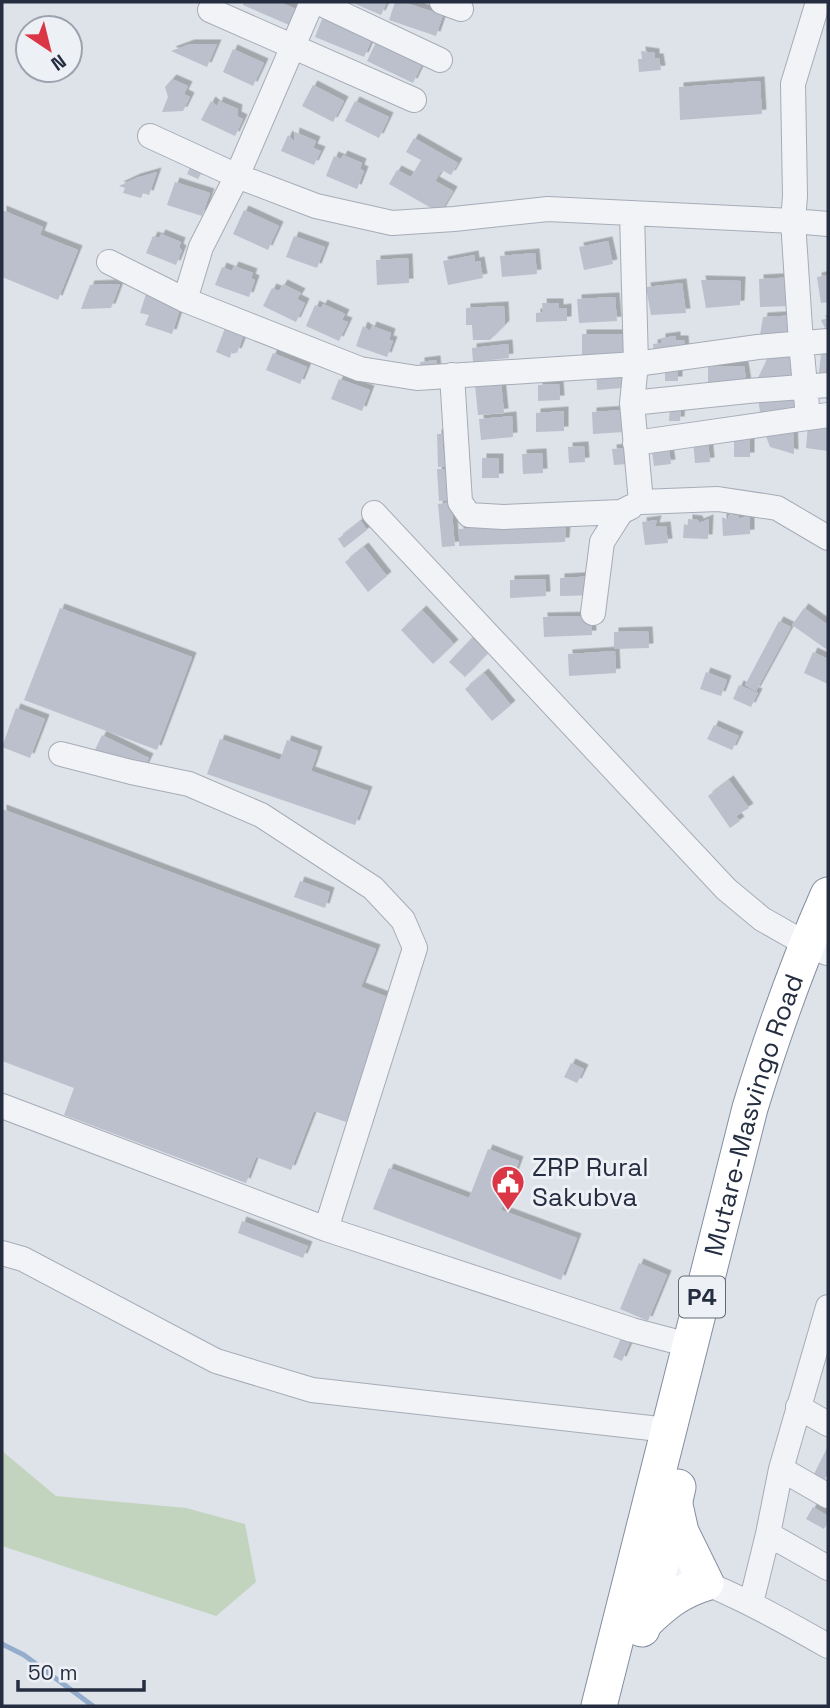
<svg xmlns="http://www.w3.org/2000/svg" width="830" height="1708" viewBox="0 0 830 1708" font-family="'Space Grotesk',sans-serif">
<defs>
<filter id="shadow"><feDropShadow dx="4.5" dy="-4.5" stdDeviation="0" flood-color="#0004"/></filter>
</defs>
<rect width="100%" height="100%" fill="#dee2e9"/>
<!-- green -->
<path fill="#c2d4be" d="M2 1451 56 1496 186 1508 245 1524 256 1582 216 1616 2 1546Z"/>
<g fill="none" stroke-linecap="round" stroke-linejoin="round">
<!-- stream -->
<path stroke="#95adcd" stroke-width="5" d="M2 1644 24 1655 93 1706"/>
</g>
<!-- building -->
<path fill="#bbc0cc" filter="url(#shadow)" d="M244 2H279L296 9 289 25 243 5Z
M351 2H387L381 15Z
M395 2H403L443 15 436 36 389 20Z
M322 19 372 39 364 57 315 37Z
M377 40 423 62 413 83 367 61Z
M190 44H217L207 67 171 51Z
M233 49 264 63 253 86 223 72Z
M641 51 655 53V58H659L661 70 639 72 638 59H642Z
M172 79 188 86 184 94 190 97 183 111 162 112 168 97 165 87Z
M760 81 762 114 680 120 679 87Z
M313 85 344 101 333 122 302 106Z
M211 101 217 106 219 101 238 109 237 116 243 119 235 136 201 120Z
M355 101 389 117 379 138 345 121Z
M295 132 316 141 313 148 321 151 314 165 281 151 288 135 294 141Z
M414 138 458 163 451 175 442 170 435 181 453 191 440 213 389 184 397 170 411 177 421 160 406 152Z
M343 155 362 163 360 169 364 171 357 189 326 176 334 156 341 159Z
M191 165 203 170 198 179 187 174Z
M157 172 149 195 143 193 141 198 123 193 125 188 119 186 136 178Z
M175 182 210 193 202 216 167 205Z
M2 210 43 227 40 235 78 250 58 300 2 277Z
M244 210 279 226 268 250 233 234Z
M161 234 181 242 179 248 182 250 176 265 146 253 153 236 159 238Z
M294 236 325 247 317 268 286 257Z
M608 241 613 264 584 270 579 247Z
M535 253 537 274 502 277 500 256Z
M474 255 475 262 480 261 483 278 448 285 443 261Z
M408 258 409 283 377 285 376 260Z
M234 266 253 273 251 278 255 280 249 297 215 285 222 267 232 271Z
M828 275V302L821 303 817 277Z
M797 277 792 306 760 307 759 279Z
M701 280 741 281 740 305 706 308Z
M682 283 686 313 651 315 646 287Z
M120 284 111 308 81 309 90 285Z
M283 284 301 293 297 299 305 303 296 322 263 306 272 288 279 291Z
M146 294 181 306 172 334 145 325 149 315 140 313Z
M615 297 617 321 579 323 577 299Z
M542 303H559V309L567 308V321L536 322V313L543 312Z
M323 304 345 314 342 320 348 322 339 341 306 326 315 305 321 308Z
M504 306 505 325 490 340H473L472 325H466V308Z
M799 315 792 344 758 347 763 317Z
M828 318V334L821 320Z
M363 326 370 331 372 326 391 333 389 340 393 341 387 357 356 346Z
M225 328 244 335 237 353 232 351 230 358 216 352Z
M582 334H627V357H582Z
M676 336V340H684L685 351 654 354 653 344 661 343V338Z
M508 344 509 358 473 362 472 348Z
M273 353 307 367 300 384 266 370Z
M828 353V381L818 380 821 354Z
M802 354 806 387 757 380 767 359Z
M436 360 437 373 421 374 420 362Z
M620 366 622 388 597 390 596 367Z
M744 366 748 391 708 387V367Z
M678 370V381H665V371Z
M339 379 370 390 362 411 331 399Z
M501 382 504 413 478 415 475 385Z
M559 384 560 400 538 401V385Z
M792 394 801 412 761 419 758 398Z
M670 408H681L680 421H669Z
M623 410 624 432 593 434 592 412Z
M564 411V431L536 432V413Z
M512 416 513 437 481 440 479 419Z
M793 424 794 454 770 447 764 431Z
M808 424 828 426V451L806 448Z
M734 432H750V457H734Z
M437 434H447V444H441L450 466 438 467Z
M708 440 710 462 695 463 693 441Z
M668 443 671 464 654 466 651 445Z
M584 446 585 462 569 463 568 447Z
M627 448 628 464 614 465 612 449Z
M542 453 543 473 523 474 522 454Z
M482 458H499V478H482Z
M437 469H450L452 500 439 501Z
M451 502 455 546 442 547 438 504Z
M728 515 739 516 738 519 750 515V534L723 536 722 517 728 520Z
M688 519 698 520 699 523 709 519 708 539 683 538 684 524 688 525Z
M657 520 655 527 666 526 668 543 645 545 642 522Z
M361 521 367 530 344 548 338 539Z
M566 526 565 542 459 546V529Z
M364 547 387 576 368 592 345 562Z
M597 576 598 595 560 596V578Z
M545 579 546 596 510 598V580Z
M60 608 192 657 157 750 24 700Z
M804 608 828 625V646L826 649 792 625Z
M422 610 454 644 433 664 401 630Z
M591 616 592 635 544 637 543 617Z
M779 621 791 627 756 691 745 685Z
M648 631 649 648 614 649V632Z
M472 638 488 653 465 677 449 662Z
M615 651 616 673 569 676 568 654Z
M813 652 828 659V684L804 673Z
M706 672 727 680 721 696 700 689Z
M484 673 511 705 492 721 465 689Z
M739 685 758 693 751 707 733 699Z
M16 708 45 719 30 758 2 747Z
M714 725 739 736 732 750 707 739Z
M102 735 149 758 139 778 92 756Z
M220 739 280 760 287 740 318 751 311 771 368 791 355 825 207 774Z
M729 780 749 808 736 816 740 821 730 828 708 796Z
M2 809 376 949 361 987 393 999 346 1122 314 1111 291 1170 256 1157 246 1183 64 1115 74 1088 2 1061Z
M300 881 330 892 325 908 294 897Z
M571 1063 584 1069 577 1083 564 1077Z
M488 1149 519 1161 501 1210 577 1238 561 1280 373 1209 389 1168 469 1198Z
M242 1221 308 1246 303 1258 238 1233Z
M639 1263 667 1275 648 1321 620 1309Z
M621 1338 630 1342 622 1361 613 1357Z
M828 1446V1472L824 1481 813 1476Z
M813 1507 828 1516V1522L824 1529 806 1519Z"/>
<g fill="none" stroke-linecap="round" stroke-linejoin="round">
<defs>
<path id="minor" d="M317 2 440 60
M442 2 461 9
M210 10 414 100
M150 136 237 176 316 206 392 223 454 219 548 209 793 221 828 224
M632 213 636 364 632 403 641 502 718 499 777 508 828 538
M109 262 185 300 360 369 417 378 636 364 758 347 828 341
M185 300 201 247 237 176 312 2
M452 375 460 502 469 515 503 517 621 512
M632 403 748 391 828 385
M808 417 801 343 793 221 795 196 793 84 818 2
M635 443 828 415
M374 513 726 889 762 919 806 944 827 953
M593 613 602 542 621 512 631 507
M61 754 131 772 189 784 261 815 373 888 403 920 415 948 326 1229
M2 1106 326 1229 632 1330 689 1345
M2 1253 23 1259 216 1361 312 1390 668 1430
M798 1407 828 1424
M781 1469 828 1496
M768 1534 828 1568
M646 1563C711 1580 770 1613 828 1646
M751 1603 768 1534 781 1469 828 1307"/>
<g id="highway">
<path d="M644 1623C664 1604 679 1591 706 1583L681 1532 675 1505"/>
<path d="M642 1629 660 1567 678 1487"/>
<path id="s1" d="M599 1706 750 1108C772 1036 797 965 828 895"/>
</g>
</defs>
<!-- minor casing -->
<use href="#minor" stroke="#a6acb7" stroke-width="26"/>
<!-- highway casing -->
<use href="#highway" stroke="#848ea1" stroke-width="37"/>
<!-- minor -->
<use href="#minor" stroke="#f1f3f7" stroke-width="24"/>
<!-- highway -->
<use href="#highway" stroke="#fff" stroke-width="35"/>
</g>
<!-- icons -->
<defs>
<symbol id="civic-pin" viewBox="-11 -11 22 30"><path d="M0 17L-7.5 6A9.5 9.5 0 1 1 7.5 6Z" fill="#db3645" stroke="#edf1f6"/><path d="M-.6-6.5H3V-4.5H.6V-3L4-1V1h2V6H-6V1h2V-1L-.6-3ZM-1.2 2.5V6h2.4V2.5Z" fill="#fff"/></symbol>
</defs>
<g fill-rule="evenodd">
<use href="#civic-pin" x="489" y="1163" width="38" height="52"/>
</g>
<g text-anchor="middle" stroke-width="6" stroke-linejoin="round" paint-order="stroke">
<!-- shield labels -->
<rect fill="#edf1f6" stroke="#616877" stroke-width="2" x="679" y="1276.5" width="46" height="41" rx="5"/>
<g font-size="24" font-weight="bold" fill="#252e41">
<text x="702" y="1305">P4</text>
</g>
<!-- street labels -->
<g font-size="26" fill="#252e41" stroke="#edf1f6">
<text dy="9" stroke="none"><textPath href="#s1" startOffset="611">Mutare-Masvingo Road</textPath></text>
</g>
<!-- poi labels -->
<g font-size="26" fill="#252e41" stroke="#edf1f6" text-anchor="start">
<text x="532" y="1176">ZRP Rural<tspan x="532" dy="30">Sakubva</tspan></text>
</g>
</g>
<!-- border -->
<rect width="830" height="1708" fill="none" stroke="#252e41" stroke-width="7"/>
<!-- north arrow -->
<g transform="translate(49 49) rotate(145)"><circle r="33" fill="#edf1f6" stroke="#9da3ae" stroke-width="2"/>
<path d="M0-5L12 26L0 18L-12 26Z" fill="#db3645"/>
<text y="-10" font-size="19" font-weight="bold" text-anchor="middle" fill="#252e41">N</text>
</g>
<!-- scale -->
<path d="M18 1680v10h126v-10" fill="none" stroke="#252e41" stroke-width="3.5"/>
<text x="28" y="1680" font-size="21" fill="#252e41" stroke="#edf1f6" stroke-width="5" paint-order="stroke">50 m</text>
</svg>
